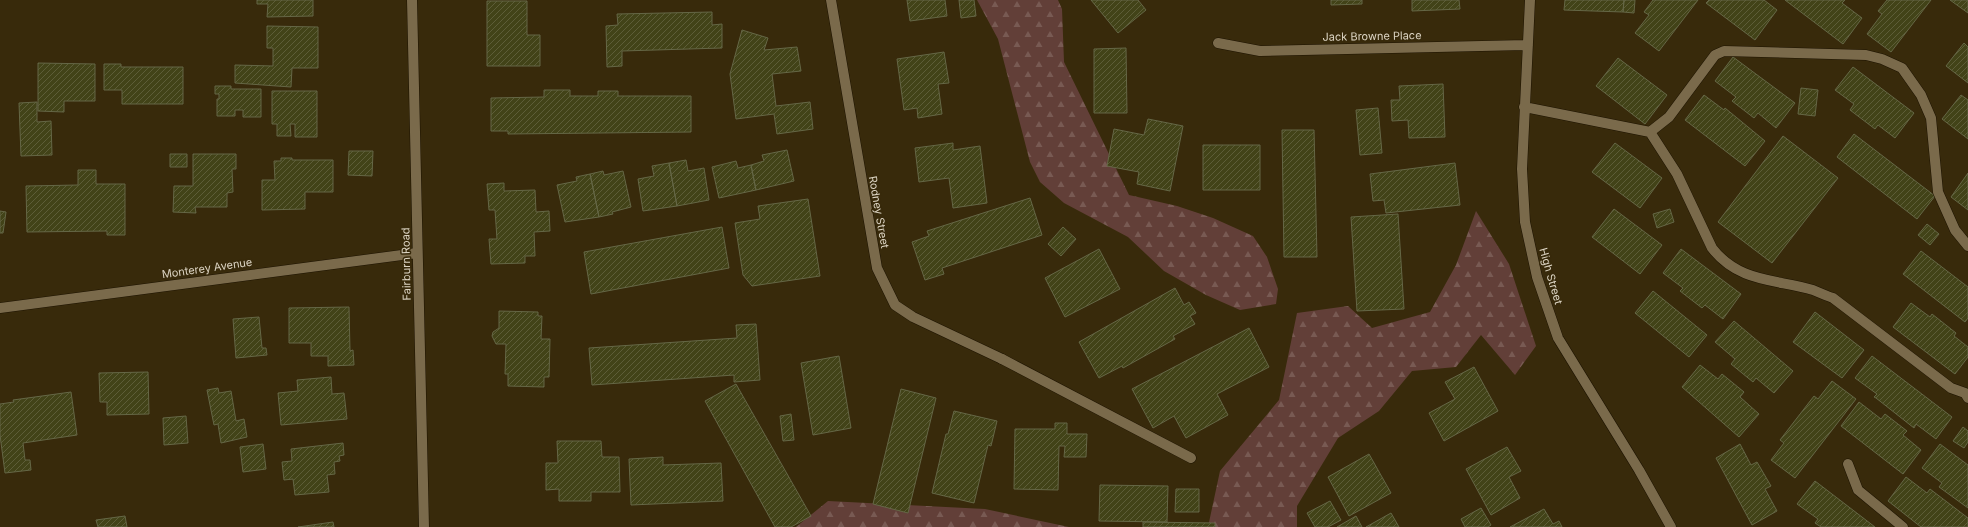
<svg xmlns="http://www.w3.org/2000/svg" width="1968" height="527" viewBox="0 0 1968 527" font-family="Inter,sans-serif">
<defs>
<pattern id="forest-firs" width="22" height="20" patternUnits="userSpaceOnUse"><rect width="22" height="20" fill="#623f38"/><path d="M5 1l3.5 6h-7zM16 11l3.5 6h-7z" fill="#785a53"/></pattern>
<pattern id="building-hatch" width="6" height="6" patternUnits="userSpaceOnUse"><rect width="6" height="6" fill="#424318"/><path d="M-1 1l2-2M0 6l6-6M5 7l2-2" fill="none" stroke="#5d5d38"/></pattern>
</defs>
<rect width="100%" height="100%" fill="#382a0b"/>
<!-- forest -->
<path fill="url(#forest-firs)" d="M977 0H1058L1062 9 1064 62 1129 195 1177 206 1213 218 1253 236 1267 257 1278 289 1276 304 1240 310 1206 295 1164 271 1128 237 1064 203 1040 182 1030 162 998 39Z
M1476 211 1509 264 1536 346 1515 375 1481 335 1456 367 1412 371 1379 411 1338 438 1297 506V527H1208L1220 471 1279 400 1297 313 1348 306 1372 328 1430 312 1456 265Z
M828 501 985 509 1069 527H796Z"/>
<!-- building -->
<path fill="url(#building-hatch)" stroke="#656746" d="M257 0H313V16L267 17 268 4H257Z
M907 0H945L947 16 910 21Z
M959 0H974L976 16 961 18Z
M1091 0H1138L1146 10 1118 33Z
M1331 0H1362V4L1331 5Z
M1412 0H1459L1460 9 1412 11Z
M1565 0H1624L1623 12 1564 10Z
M1624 0H1635L1634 13 1623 12Z
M1653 0H1698L1659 51 1635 33 1649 15 1644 12Z
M1709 0H1764L1777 10 1755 40 1706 3Z
M1785 0H1845L1842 3 1862 18 1843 44Z
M1887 0H1931L1891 52 1867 34 1882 14 1878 11Z
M1950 0H1968V13Z
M487 1H527V35H540V66H487Z
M712 12V25L722 24V48L622 51V66L607 67 606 26 618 25 617 14Z
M267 26 318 27V68H292L291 87 235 83V65L273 66V48H267Z
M742 30 768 38 764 50 797 47 801 71 772 74 776 106 810 102 813 129 777 134 774 114 736 119 730 74Z
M1964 43 1968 47V83L1946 66Z
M1126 48 1127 113H1094V49Z
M944 52 949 83 938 84 942 114 918 118 917 108 904 110 897 59Z
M1733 57 1795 103 1776 128 1758 113 1754 118 1732 101 1736 97 1715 81Z
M1618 58 1667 95 1645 124 1596 86Z
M38 63 95 64V101H64V112L38 111Z
M104 64H121V67H183V104H122V90H104Z
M1853 67 1914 113 1895 138 1878 125 1875 129 1850 110 1854 104 1835 90Z
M1443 84 1445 137 1409 138 1408 120 1392 121 1391 100H1400L1399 86Z
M215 86H231V89H261V117H243V110H235V116H217V99H219V94H215Z
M1801 88 1818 90 1815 116 1798 114Z
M544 90H570V96H598V91H618V96H691V132L508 134V131H491V98L544 97Z
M272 91H317V137H295V124H290L291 136H277V124H272Z
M1704 95 1724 110 1725 108 1765 141 1745 166 1685 120Z
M1961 95 1968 100V139L1942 119Z
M37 102V122L51 121 52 155 21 156 19 103Z
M1378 108 1382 153 1360 155 1356 110Z
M1148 119 1183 126 1170 191 1137 184 1139 172 1107 166 1114 129 1144 135Z
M1282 130H1314L1317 257H1284Z
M1854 134 1935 196 1917 219 1837 157Z
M1783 136 1838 178 1772 263 1718 222Z
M953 143V150L980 146 987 203 953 208 949 178 919 182 915 148Z
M1615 143 1662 178 1640 208 1592 172Z
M1203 145H1260V190H1203Z
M787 150 794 181 756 190 751 165 764 161 762 155Z
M349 151H373L372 176 348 175Z
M170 154H187V167H170Z
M193 154H236V169H232L233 192 227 193V207H195L196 213 173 212 174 186H193Z
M281 158H292V160H333V192H305V209L262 210V180H275L274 161H281Z
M686 160 688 171 704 168 709 200 677 206 669 163Z
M736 161 738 168 751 165 756 190 719 198 712 167Z
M669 163 677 206 643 211 638 179 654 176 652 166Z
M1455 163 1460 205 1386 213 1384 200 1373 201 1370 174Z
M78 170H96V184H125V235H107V231L27 232 26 186 78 185Z
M603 171 604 175 623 171 631 207 612 212 613 214 599 217 590 174Z
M1968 173V210L1951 197Z
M590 174 599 217 565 222 557 185 577 181 576 177Z
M504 183V191L535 190 536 212 549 211 550 231 534 232 535 256H525V263L491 264 489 239H497L495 210H489L487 184Z
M1030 198 1042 235 942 268 944 274 925 280 912 242 929 236 927 231Z
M808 199 820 276 752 286 743 275 735 223 760 219 758 206Z
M1614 209 1662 245 1640 274 1592 237Z
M1670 209 1674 222 1657 228 1653 214Z
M0 211 6 212 3 233H0Z
M1398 214 1404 309 1357 311 1351 217Z
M1927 224 1939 234 1930 245 1918 235Z
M722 227 729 268 591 294 584 252Z
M1063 227 1076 239 1061 256 1048 244Z
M1099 249 1120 289 1065 317 1045 278Z
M1681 249 1741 294 1723 319 1705 305 1702 308 1680 291 1683 288 1663 273Z
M1921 251 1968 287V318L1965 322 1903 274Z
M1175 288 1184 305 1189 302 1196 313 1190 316 1195 324 1173 336 1175 339 1123 368 1122 366 1099 378 1079 342Z
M1653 291 1707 335 1689 357 1635 313Z
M1911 303 1930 317 1932 314 1956 333 1954 336 1968 347V357L1955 374 1893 327Z
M349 307 350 351 353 350 354 365 328 366V356H311V343H289V308Z
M499 311 538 312V316H542L541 339H550L549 377H544V387L508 386V374H505L506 344H496L492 336 493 332 499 328Z
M1815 312 1864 350 1842 378 1793 342Z
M259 317 262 348H266L267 355 236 358 233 319Z
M1734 321 1793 371 1774 393 1756 378 1753 382 1731 364 1735 359 1715 342Z
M756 324 760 380 734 382V375L592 385 589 348 737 338 736 325Z
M1249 328 1269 367 1217 394 1228 415 1186 438 1174 416 1153 428 1132 389Z
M839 356 851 428 813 435 801 363Z
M1872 356 1952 417 1936 439 1916 424 1914 428 1876 398 1874 397 1877 394 1855 378Z
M1700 365 1718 379 1722 374 1744 392 1740 397 1759 414 1739 437 1682 387Z
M1474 367 1498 411 1444 441 1429 413 1455 399 1445 382Z
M148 372 149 414 107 415V402H100L99 373Z
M331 377 332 394 344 393 347 419 281 425 278 393 298 391 297 380Z
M1832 381 1856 399 1795 478 1771 460 1784 443 1780 440 1814 396 1818 399Z
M736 384 811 516 791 527H775L705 401Z
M218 388 219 393 231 391 236 421 244 419 247 437 221 443 218 424 214 425 207 390Z
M901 389 936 398 908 513 873 504Z
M71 392 77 435 23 443 25 460H30L31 470 5 473 0 435V404L14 402 13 400Z
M1859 402 1881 419 1885 414 1907 431 1903 435 1921 450 1903 474 1841 426Z
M954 411 997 421 991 446 988 445 974 503 932 493 946 434H948Z
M791 414 794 440 783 441 780 416Z
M186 416 188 443 164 445 163 418Z
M1055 423H1067V434H1087L1086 457H1064L1065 446H1059L1058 490 1014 489 1015 429H1055Z
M1963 427 1968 431V442L1964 448 1953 441Z
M557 441H601L602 457H619L620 492H591V501H559V489L546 490V463H558Z
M343 443 344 455 339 456 340 461 334 462 335 474 327 475 329 492 295 495 293 479 284 480 282 462 292 461 291 449Z
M263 444 266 469 243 472 240 447Z
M1740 444 1751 465 1757 462 1771 486 1765 489 1777 511 1752 525 1716 458Z
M1940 444 1968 465V508L1939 487 1942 483 1922 468Z
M1507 447 1521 471 1509 477 1520 498 1491 515 1466 469Z
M1369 454 1391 493 1349 516 1328 477Z
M663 457V465L721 463 723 501 631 505 629 459Z
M1906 477 1927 493 1930 489 1968 518V527H1921L1888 501Z
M1815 481 1875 527H1821L1815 523 1818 519 1797 504Z
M1100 485 1168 486 1167 522 1099 521Z
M1176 489H1199V512H1175Z
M1330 501 1341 520 1328 527H1315L1307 513Z
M1481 508 1491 525 1488 527H1465L1461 519Z
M1544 509 1553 524 1559 521 1562 527H1510Z
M1391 513 1399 527H1366Z
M125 516 127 527H98L96 520Z
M1356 516 1362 527H1337Z
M333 522 334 527H298Z
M1143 522 1215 523V527H1143Z"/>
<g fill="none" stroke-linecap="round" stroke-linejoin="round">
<defs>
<path id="lane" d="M1002 359 1191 458"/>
<path id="street" d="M412 0 424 527
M831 0 877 268 895 305 913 317 1002 359
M1530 0 1522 169 1525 222 1537 277 1558 338 1639 470 1671 527
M1218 43 1260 51 1528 45
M1524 107 1650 132 1669 117 1715 55 1724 51 1866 55 1882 59 1902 68 1921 95 1931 118 1938 192 1955 230 1968 246
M1650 132 1677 174 1712 248C1739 283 1776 279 1813 290 1820 293 1827 296 1833 298L1951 388 1965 393 1968 398
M0 308 417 253
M1848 464 1858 490 1903 527"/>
</defs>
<!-- lane casing -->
<use href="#lane" stroke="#1d1300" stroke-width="11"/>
<!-- street casing -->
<use href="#street" stroke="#1d1300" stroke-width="11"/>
<!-- lane -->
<use href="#lane" stroke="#7a6a4b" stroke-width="10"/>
<!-- street -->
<use href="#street" stroke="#7a6a4b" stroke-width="10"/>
</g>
<g text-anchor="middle" stroke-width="3" stroke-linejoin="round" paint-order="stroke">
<!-- street labels -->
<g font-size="11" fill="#dcd4c3" stroke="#382a0b">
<text transform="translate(1372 36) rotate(-1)" y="4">Jack Browne Place</text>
<text transform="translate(879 212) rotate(80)" y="4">Rodney Street</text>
<text transform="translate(406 264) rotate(-91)" y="4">Fairburn Road</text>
<text transform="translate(207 268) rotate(-8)" y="4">Monterey Avenue</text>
<text transform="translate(1551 276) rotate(74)" y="4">High Street</text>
</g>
</g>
</svg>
